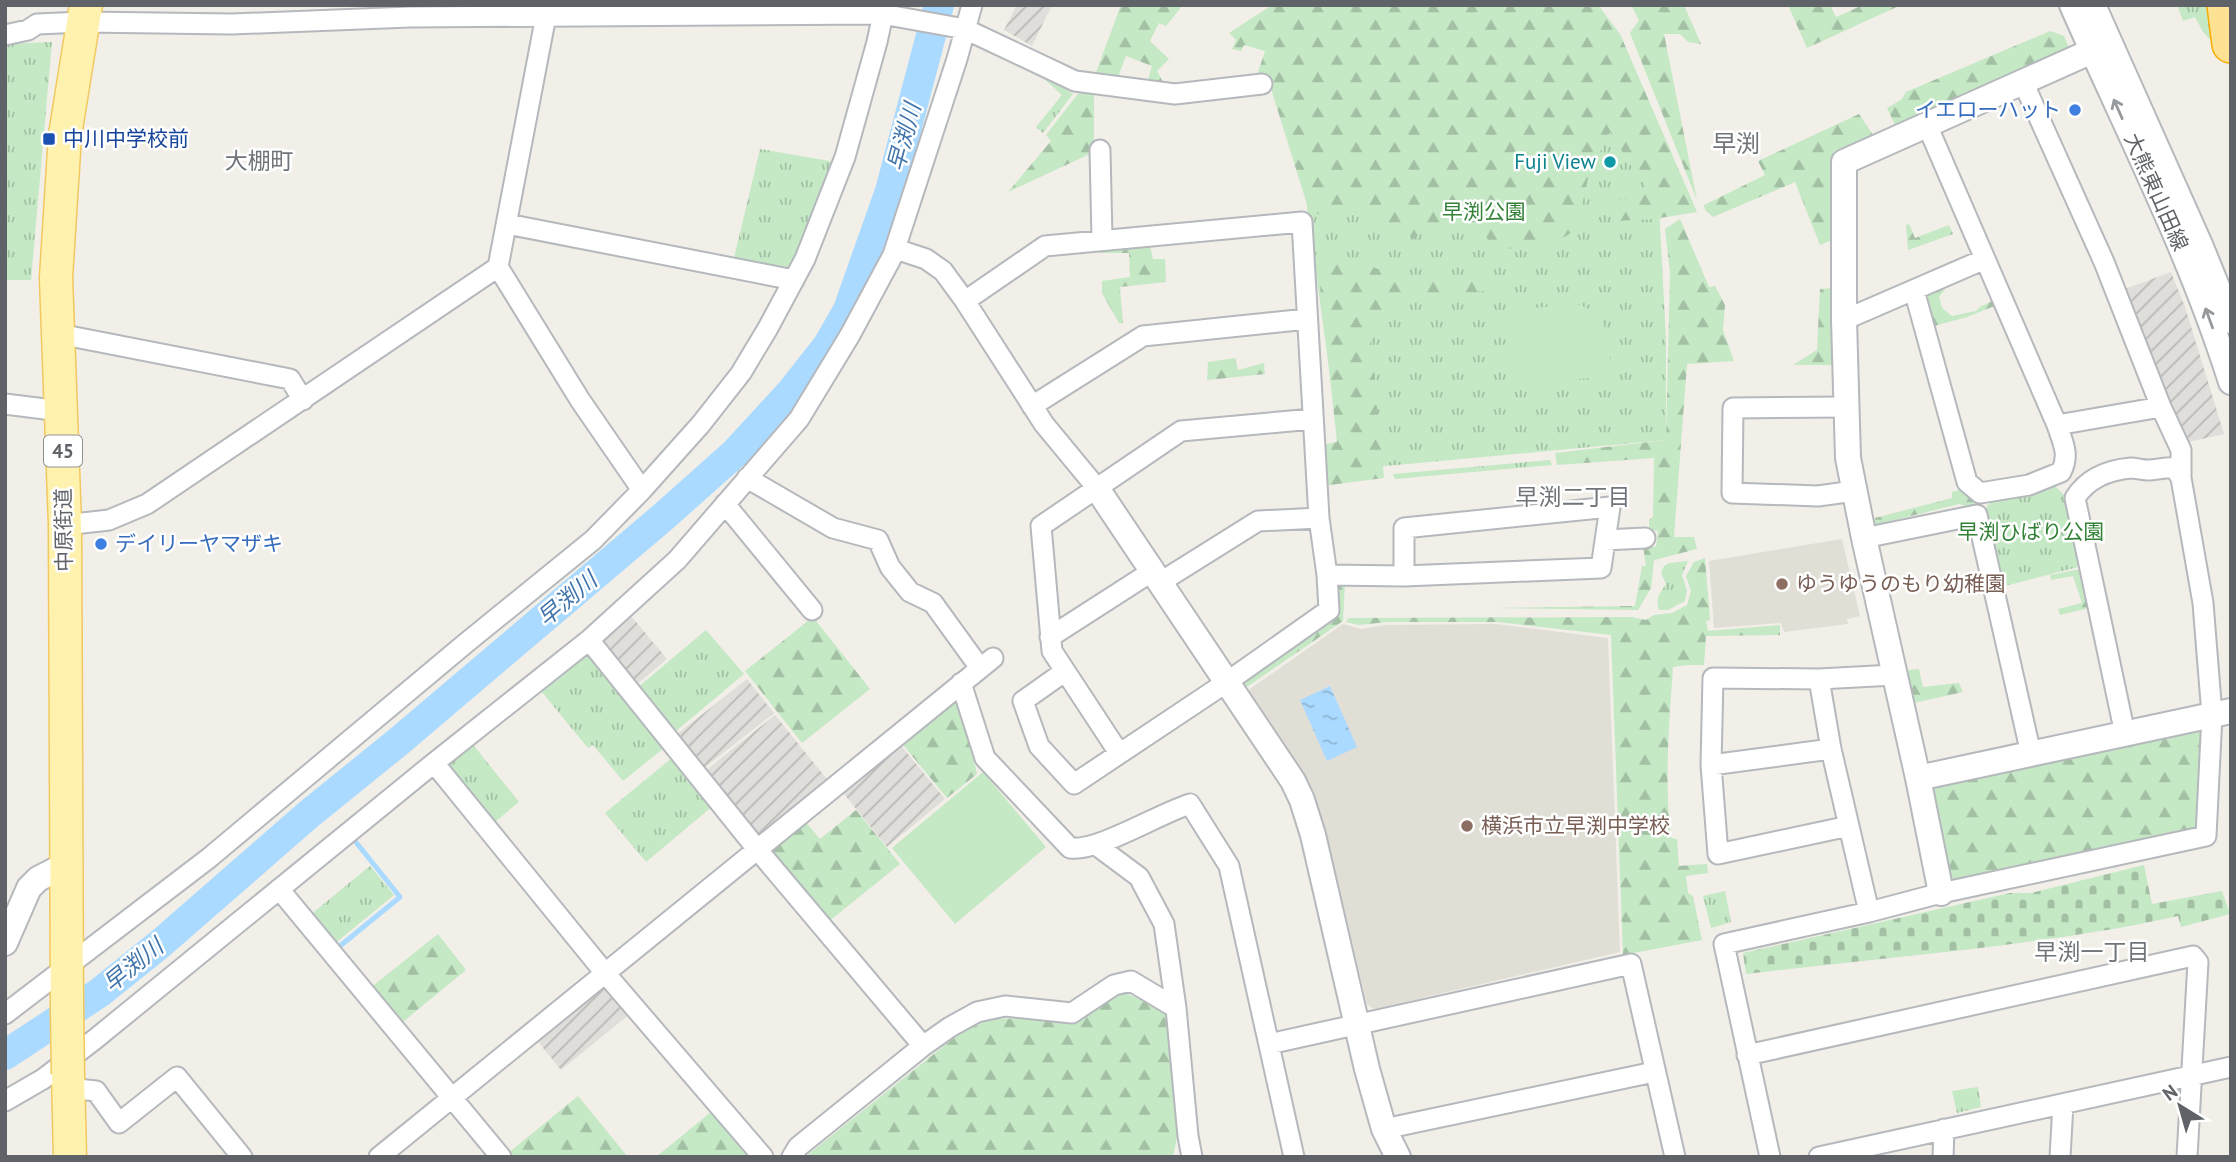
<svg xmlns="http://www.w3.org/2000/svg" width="2236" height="1162" viewBox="0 0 2236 1162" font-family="'PT Sans','Noto Sans JP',sans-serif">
<defs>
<pattern id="industrial-furrows" width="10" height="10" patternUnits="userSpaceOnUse" patternTransform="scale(1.75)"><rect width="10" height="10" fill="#e0deda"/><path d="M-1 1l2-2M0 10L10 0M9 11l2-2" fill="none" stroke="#b9b8b5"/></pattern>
<pattern id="grass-tufts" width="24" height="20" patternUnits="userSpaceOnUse" patternTransform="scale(1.75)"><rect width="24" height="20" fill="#c5e8c5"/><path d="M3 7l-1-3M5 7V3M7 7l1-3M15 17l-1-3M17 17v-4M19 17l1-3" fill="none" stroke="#a3c0a4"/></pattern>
<pattern id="forest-firs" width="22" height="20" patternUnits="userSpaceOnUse" patternTransform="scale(1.75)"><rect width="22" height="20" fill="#c5e8c5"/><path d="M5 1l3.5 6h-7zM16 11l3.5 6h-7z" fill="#a3c0a4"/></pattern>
<pattern id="cemetery-stones" width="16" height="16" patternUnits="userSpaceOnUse" patternTransform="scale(1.75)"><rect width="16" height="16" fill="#c5e8c5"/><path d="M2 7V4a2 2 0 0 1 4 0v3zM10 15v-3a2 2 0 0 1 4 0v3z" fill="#a3c0a4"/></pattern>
<pattern id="water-ripples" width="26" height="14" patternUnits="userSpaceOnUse" patternTransform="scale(1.75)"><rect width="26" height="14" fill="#aadaff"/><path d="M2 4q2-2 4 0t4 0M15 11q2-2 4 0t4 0" fill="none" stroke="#8eb4d2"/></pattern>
</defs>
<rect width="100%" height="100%" fill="#f1efe8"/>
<!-- industrial -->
<path fill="url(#industrial-furrows)" d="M1017 5H1052L1032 46 1004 30Z
M2171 272 2185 307 2224 434 2184 443 2125 289Z
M627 611 667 659 635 686 595 638Z
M747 679 774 713 703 769 676 735Z
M775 715 830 783 760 839 705 771Z
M898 742 945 799 887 847 840 789Z
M605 981 631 1013 561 1070 535 1038Z"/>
<!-- education -->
<path fill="#e1ded6" d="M1842 539 1860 616 1847 619 1848 624 1784 632 1781 623 1714 628 1709 561Z
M1343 624 1361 629 1386 625 1495 624 1608 638 1620 952 1374 1009 1367 1004 1336 875 1303 776 1247 691Z"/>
<!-- grass -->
<path fill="url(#grass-tufts)" d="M1584 5 1658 186 1666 340V440L1343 470 1295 119Z
M2177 5H2201L2212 9 2213 43 2203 32 2195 17 2183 21Z
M52 42 31 280H5V44Z
M1046 74 1066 84 1067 90 1073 94 1043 133 1036 127 1062 95 1042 77Z
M760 149 835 162 792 273 734 258Z
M1550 460 1552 465 1395 479 1393 474Z
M2051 482 2070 501 2082 566 2001 587 1982 516 1993 496Z
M1688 561 1682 575 1687 590 1685 601 1668 610H1659C1655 598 1660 593 1666 584L1661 573 1664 566 1669 563Z
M706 630 744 674 675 732 637 688Z
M587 645 669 744 623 781 593 745 588 748 537 686Z
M470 741 519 802 490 826 440 765Z
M673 757 714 805 646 862 605 813Z
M370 866 394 895 333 945 309 916Z
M1725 891 1731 922 1711 928 1703 896Z
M1978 1087 1981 1107 1957 1113 1952 1091Z"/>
<!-- forest -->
<path fill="url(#forest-firs)" d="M1121 5H1183L1166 26 1159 23 1150 41 1169 59 1157 71 1164 84 1147 83 1152 66 1126 56 1118 77 1095 75Z
M1272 5H1598L1620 34 1697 212 1654 219 1616 221 1620 200 1645 193 1644 174 1632 167 1610 132 1589 174 1577 229 1544 250 1492 248 1482 228 1431 225 1414 239 1373 212 1310 214 1267 76 1256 78 1265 51 1244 45 1241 51 1232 49 1236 40 1229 33Z
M1631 5H1684L1701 44 1688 42 1680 34H1664L1697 200 1630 33 1639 20Z
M1788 5H1830L1836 17 1863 5H1901L1807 48Z
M2050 31 2064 36 2070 50 1895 125 1887 108 1901 100 1906 92Z
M1084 86 1094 88V152L1008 192 1051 141 1046 135Z
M1859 114 1873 135 1834 151V239L1820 245 1795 182 1713 217 1705 210 1704 205 1765 175 1758 161Z
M1680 219 1709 287 1715 286 1725 305 1723 330 1734 361 1687 364 1674 537H1694L1697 549 1654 560 1651 588 1638 610 1493 608 1635 606 1642 566H1646L1643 546 1656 547 1658 531 1649 530V520L1653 517 1654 458 1557 465 1555 453 1666 440 1670 272 1665 229Z
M1909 224 1915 238 1949 225 1953 234 1908 250 1906 225Z
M1150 246 1153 259H1165L1166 282 1120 287 1123 323H1119L1102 293V281L1130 277 1129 253H1099L1100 249Z
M1333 256 1351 257 1407 282 1480 275 1499 289 1409 300 1385 314 1371 338 1384 478 1322 486 1319 445 1337 442 1318 268Z
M1944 284 1945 289 1939 297 1942 308 1952 316 1976 311 1980 307 1994 300 1997 305 1967 317 1934 326 1927 296 1931 290Z
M1835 288 1833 365H1793L1817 350 1820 289Z
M1235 358 1238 370 1264 363 1265 374 1207 380 1208 362Z
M1962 489 1977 499 1973 508 1959 504 1875 525V518L1952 498V492Z
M1705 558 1710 620 1706 621 1708 631 1780 625V635L1706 636 1704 665H1687L1673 667C1669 724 1664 781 1671 838L1677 839 1679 866 1707 864 1708 873 1686 876 1688 893 1693 896 1702 940 1623 955 1611 635 1498 622H1387L1359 625 1346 622 1349 618 1632 617 1646 620 1654 615 1672 613 1687 605 1691 591 1686 576 1694 562Z
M2081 569 2089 608 2060 615 2058 609 2082 603 2073 576 2051 580 2050 575Z
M1330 582H1345L1343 621 1241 691 1234 681 1331 607Z
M813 617 870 689 802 743 745 671Z
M1919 669 1923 687 1959 683 1963 692 1914 703 1908 670Z
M958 692 977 774 947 798 899 740Z
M2199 729 2203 735 2200 820 2194 830 1956 882 1949 877 1931 793 1936 787Z
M856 810 900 864 828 922 768 849 804 820 820 839Z
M438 934 466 970 398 1026 369 989Z
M1120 990 1169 1014 1178 1132 1173 1157H805L979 1018 1069 1020Z
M578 1096 628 1157H508L506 1155Z
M711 1112 748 1157H656Z"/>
<!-- cemetery -->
<path fill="url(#cemetery-stones)" d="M2144 865 2152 904 2222 891 2230 914 2181 927 2178 916C2150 922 2122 928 2094 932 1979 951 1862 960 1746 974L1743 953 2010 893H2031Z"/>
<!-- pitch -->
<path fill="#c5e8c5" d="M1575 304C1614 314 1608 343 1611 376L1512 385 1505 311Z
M983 772 1046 847 955 924 892 848Z"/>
<!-- water -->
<path fill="url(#water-ripples)" d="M1330 686 1357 747 1327 761 1300 700Z"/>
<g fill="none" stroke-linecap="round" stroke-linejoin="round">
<!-- stream -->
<path stroke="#aadaff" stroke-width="5" d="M340 946 400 897 355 841"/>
<!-- river -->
<path stroke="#aadaff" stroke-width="30" d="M5 1055 99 993 160 944 309 814 398 742 663 517 735 453 791 392 828 345 848 310 890 191 939 5"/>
<defs>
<path id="minor" d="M548 5 498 267 580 400 642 490
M5 35 28 30 37 24 83 22 232 24 410 17 882 14 965 29 1075 81 1175 94 1262 84
M1100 150 1102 239
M507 224 794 280
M896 249 926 259 943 271 965 301 1044 424 1096 487
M1914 290 1967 482 1980 493 2029 485 2061 472C2070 455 2063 443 2057 425L1927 125
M965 301 1045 246 1302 222 1319 518 1327 575 1329 610 1227 682 1074 784 1039 746 1023 701 1064 672
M1844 320 1985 259
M59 334 290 379 303 400
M5 404 61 411
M1032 406 1143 336 1307 319
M1847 407 1733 408 1732 493 1818 496 1854 491
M2057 425 2161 407
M747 478 833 528 878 540 890 567 910 592 933 603 980 668
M725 504 812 610
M65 525 109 520 147 504 498 267
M1864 538 1977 515 2031 754
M1605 540 1645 538
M1327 575 1404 576 1601 568 1610 507 1404 528V576
M1159 583 1258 521 1319 518
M1050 637 1151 572
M1819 679 1831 749 1869 912
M961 683 985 758 1070 848C1098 852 1160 813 1190 804L1229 866 1294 1157
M2125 734 2075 498C2087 479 2108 470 2131 468 2136 468 2142 470 2147 470 2157 470 2165 467 2175 468L2181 478
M1119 753 1052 651 1041 526 1181 431 1313 419
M434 763 605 973 763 1157
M1711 765 1831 749
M1849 826 1718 854 1711 765 1713 678 1819 679 1894 675
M1096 845 1139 877 1164 924 1176 1008 1188 1136 1192 1157
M279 889 501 1157
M5 1014 209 858 466 643 593 540 642 490 701 424 741 373 768 328 805 259 845 157 877 42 885 5
M1269 1044 1631 964 1675 1157
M923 1046 757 849 589 640 677 560 799 419 850 335 893 255 957 59 972 5
M1747 1055 2193 956 2198 962 2187 1157
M68 1088 96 1091 119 1123 177 1077 242 1157
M5 1101 43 1079 94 1040 434 763 589 640
M1384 1129 1654 1072
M379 1157 993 658
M792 1157 798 1147 923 1046 950 1027 977 1012 1005 1006 1072 1013 1114 985 1131 981 1176 1008
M1770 1157 1724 944 1869 912 1941 893 2206 836 2212 715 2203 603 2181 478V450L2161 407 2104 262 2023 82
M1819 1157 2231 1067
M1943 1157 1944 1129
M2060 1157 2063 1104"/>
<path id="tertiary" d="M2072 5C2127 130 2190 252 2231 382
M2093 5 2201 247 2231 321
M1096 487 1293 781 1302 800 1313 835 1367 1069 1384 1129 1398 1157
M1918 778 2231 711
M1941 893 1918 778 1864 538 1848 458 1844 320V162L2110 43
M5 943 29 888 38 879 67 864"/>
<path id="primary" d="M67 1011 65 525 56 278 65 135 86 5
M68 1074 70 1157"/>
<path id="motorway" d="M2226 5 2231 44"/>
</defs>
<!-- minor casing -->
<use href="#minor" stroke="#b5b8bc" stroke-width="23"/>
<!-- tertiary casing -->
<use href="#tertiary" stroke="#b5b8bc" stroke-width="28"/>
<!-- primary casing -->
<use href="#primary" stroke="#f2c960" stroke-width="35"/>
<!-- motorway casing -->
<use href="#motorway" stroke="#f9ab00" stroke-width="40"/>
<!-- minor -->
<use href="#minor" stroke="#fff" stroke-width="19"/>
<!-- tertiary -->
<use href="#tertiary" stroke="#fff" stroke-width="24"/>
<!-- primary -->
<use href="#primary" stroke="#fff2af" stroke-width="32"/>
<!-- motorway -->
<use href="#motorway" stroke="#fde293" stroke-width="37"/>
<defs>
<path id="primary-bridge" d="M67 1011 68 1074"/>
</defs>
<!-- primary-bridge casing -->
<use href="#primary-bridge" stroke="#f2c960" stroke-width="35" stroke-linecap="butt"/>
<!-- primary-bridge -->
<use href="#primary-bridge" stroke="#fff2af" stroke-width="32"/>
</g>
<!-- one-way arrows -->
<defs><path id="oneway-shaft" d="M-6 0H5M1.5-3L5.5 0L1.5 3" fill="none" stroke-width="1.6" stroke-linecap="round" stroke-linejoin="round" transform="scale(1.75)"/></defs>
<g stroke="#979a9d">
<use href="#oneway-shaft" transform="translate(2118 109) rotate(-114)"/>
<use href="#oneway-shaft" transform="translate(2209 318) rotate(-110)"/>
</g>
<!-- markers -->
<g fill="#3f7fe0" stroke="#fff" stroke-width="2.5">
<circle cx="2075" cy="110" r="7"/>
<circle cx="101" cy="544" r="7"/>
</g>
<rect fill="#1a4fb4" stroke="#fff" stroke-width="2.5" x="42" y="132" width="14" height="14" rx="3.5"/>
<circle fill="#0f9aa8" stroke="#fff" stroke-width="2.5" cx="1610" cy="162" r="7"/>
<g fill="#8d6e63" stroke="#fff" stroke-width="2.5">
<circle cx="1782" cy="584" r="7"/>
<circle cx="1467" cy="826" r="7"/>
</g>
<g text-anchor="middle" stroke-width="5" stroke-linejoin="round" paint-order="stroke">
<!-- shield labels -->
<rect fill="#fff" stroke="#8f9295" stroke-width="2" x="44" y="435.5" width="38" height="31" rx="5"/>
<g font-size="19" font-weight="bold" fill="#5f6368">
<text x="63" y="458">45</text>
</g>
<!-- shop labels -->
<g font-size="21" fill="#366cbe" stroke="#fff" text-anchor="end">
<text x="2061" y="117">イエローハット</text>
<text x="115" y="551" text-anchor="start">デイリーヤマザキ</text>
</g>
<!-- transit labels -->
<g font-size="21" fill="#164399" stroke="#fff" text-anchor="start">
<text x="63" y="146">中川中学校前</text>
</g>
<!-- culture labels -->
<g font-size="21" fill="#0d838f" stroke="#fff" text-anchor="end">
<text x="1596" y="169">Fuji View</text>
</g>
<!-- street labels -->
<g font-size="21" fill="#5f6368" stroke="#fff">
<text transform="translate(2156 192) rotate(66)" y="7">大熊東山田線</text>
<text transform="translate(64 530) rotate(-91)" y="7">中原街道</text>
</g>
<!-- park labels -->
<g font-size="21" fill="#348238" stroke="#fff">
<text x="1484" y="219">早渕公園</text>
<text x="2031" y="539">早渕ひばり公園</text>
</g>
<!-- education labels -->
<g font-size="21" fill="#785e54" stroke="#fff" text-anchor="start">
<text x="1796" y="591">ゆうゆうのもり幼稚園</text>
<text x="1481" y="833">横浜市立早渕中学校</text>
</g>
<!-- water labels -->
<g font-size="23" font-style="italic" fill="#4174aa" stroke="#fff">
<text transform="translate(904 137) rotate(-75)" y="8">早渕川</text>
<text transform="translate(567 599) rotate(-40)" y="8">早渕川</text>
<text transform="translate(133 965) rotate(-39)" y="8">早渕川</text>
</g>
<!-- neighbourhood labels -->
<g font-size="23" fill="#70757a" stroke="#fff">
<text x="259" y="169">大棚町</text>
<text x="1573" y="505">早渕二丁目</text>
<text x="2092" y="960">早渕一丁目</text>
</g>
<!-- quarter labels -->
<g font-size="24" fill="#70757a" stroke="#fff">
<text x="1736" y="152">早渕</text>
</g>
</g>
<!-- border -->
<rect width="2236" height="1162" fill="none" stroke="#5f6368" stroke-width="14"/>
<!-- north arrow -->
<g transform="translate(2180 1106) rotate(323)" stroke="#ffffff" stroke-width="5" paint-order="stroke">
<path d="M0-5L12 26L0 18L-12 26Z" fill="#5f6368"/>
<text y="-10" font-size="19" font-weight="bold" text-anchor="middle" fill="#5f6368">N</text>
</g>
</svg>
